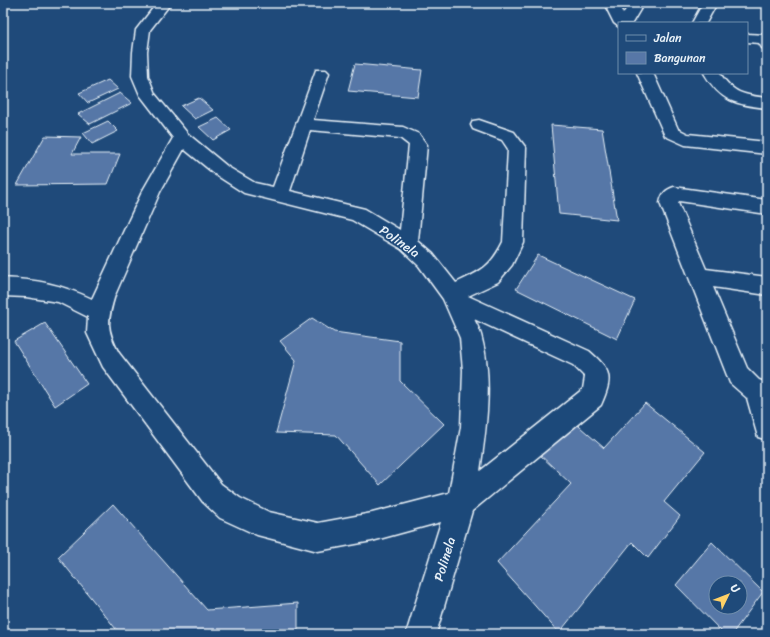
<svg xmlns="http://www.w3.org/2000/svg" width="770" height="637" viewBox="0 0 770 637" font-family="Sriracha,sans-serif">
<rect width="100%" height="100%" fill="#1f4a7a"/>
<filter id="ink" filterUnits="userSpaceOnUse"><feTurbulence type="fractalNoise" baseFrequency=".025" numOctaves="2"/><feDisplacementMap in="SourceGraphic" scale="8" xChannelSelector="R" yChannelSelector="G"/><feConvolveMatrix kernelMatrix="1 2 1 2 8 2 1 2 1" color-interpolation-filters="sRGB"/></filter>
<g filter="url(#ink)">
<!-- building -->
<path fill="#5777a7" stroke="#e8f1f8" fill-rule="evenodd" d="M355 64 422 70 418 97 348 91Z
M108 80 118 89 88 103 79 93Z
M120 93 132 103 90 124 78 114Z
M199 98 213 110 195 119 181 106Z
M218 118 231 130 213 140 199 127Z
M108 121 118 131 92 144 83 133Z
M551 125 602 129 617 220 559 214Z
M45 136 81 137 72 154H120L108 184 17 185Z
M538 255 635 300 617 339 516 289Z
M312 318 334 332 400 341V381L444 424 380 485 336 435 276 433 296 360 280 341Z
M45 323 87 384 55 406 14 341Z
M645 403 705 452 664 502 680 516 648 558 632 542 559 633 497 563 571 484 539 454 572 420 604 448Z
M113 504 207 610 298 603V634H120L58 557Z
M712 542 763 592 732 634H724L676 585ZM716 583H740V607H716Z"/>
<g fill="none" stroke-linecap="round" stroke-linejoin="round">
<defs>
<path id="minor" d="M157 3H171L150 30 147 52 148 76 155 94 188 134 228 167 255 183 273 187 316 70H326L329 73 313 120 403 127 419 134 427 145 418 241 433 254 456 283C481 271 490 268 503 242L508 149 502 140 473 129 471 125 473 121 479 120 514 132 526 148 523 242 512 265 498 282 468 296 589 351C612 371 613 377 601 405L472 511 436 634H406L441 522 372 541 318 551 257 535 220 518 203 502 103 367 87 333 88 317 58 302 26 297 3 296V278C39 280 60 284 92 299L142 192 173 138 140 95 132 76 133 52 136 30ZM310 130 400 138 409 145 400 230 365 209 290 191ZM184 149 216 175 244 193 352 220 401 249 419 266 443 299 460 338 463 370 461 427 449 493 372 513 318 523 269 512 240 498 221 484 119 353C106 329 107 321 115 295L160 192ZM474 319 573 365 585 377 583 389 480 471C486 430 493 380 482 339 481 332 477 325 474 319Z
M604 3H618L623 14 630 3H644L632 23H619V27L614 23Z
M703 3H717L706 23H692Z
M747 34 767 35V49L762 48 759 43 747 42Z
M637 73H653L678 129 688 134 767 142V154L685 145 665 136Z
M704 73H720C733 94 744 95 767 98V108C735 104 721 102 704 73Z
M674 187 767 200V214L679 201 678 203 706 269 767 277V295L713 287 747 368 759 380 767 383V440L758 437 747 398 730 383 660 203C662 194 665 190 674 187Z"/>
</defs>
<!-- minor casing -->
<use href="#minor" stroke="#e8f1f8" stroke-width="3"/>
<!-- minor -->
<use href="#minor" fill="#1f4a7a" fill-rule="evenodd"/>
</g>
</g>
<g text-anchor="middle" stroke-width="3" stroke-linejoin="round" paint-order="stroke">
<!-- street labels -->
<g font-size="13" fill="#e8f1f8" stroke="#1f4a7a">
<text transform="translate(400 241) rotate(35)" y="5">Polinela</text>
<text transform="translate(444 559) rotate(-73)" y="5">Polinela</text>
</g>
</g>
<!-- margin -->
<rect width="770" height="637" fill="none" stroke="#1f4a7a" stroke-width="16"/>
<rect x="8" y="8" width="754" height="621" fill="none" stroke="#e8f1f8" stroke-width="1.5" filter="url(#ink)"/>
<!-- legend -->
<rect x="618" y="22" width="130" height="52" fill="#1f4a7a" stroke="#6f8dac"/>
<rect x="626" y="35" width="20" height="6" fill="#1f4a7a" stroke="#6f8dac"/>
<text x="654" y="42" font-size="12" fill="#e8f1f8">Jalan</text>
<rect x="626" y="52" width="20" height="12" fill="#5777a7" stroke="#6f8dac"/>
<text x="654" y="62" font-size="12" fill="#e8f1f8">Bangunan</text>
<!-- north arrow -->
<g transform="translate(728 595) rotate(47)"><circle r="19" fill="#1f4a7a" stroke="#6f8dac"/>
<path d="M0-3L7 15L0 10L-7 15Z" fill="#ffd166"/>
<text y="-6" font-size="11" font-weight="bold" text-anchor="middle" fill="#e8f1f8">U</text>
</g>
</svg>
